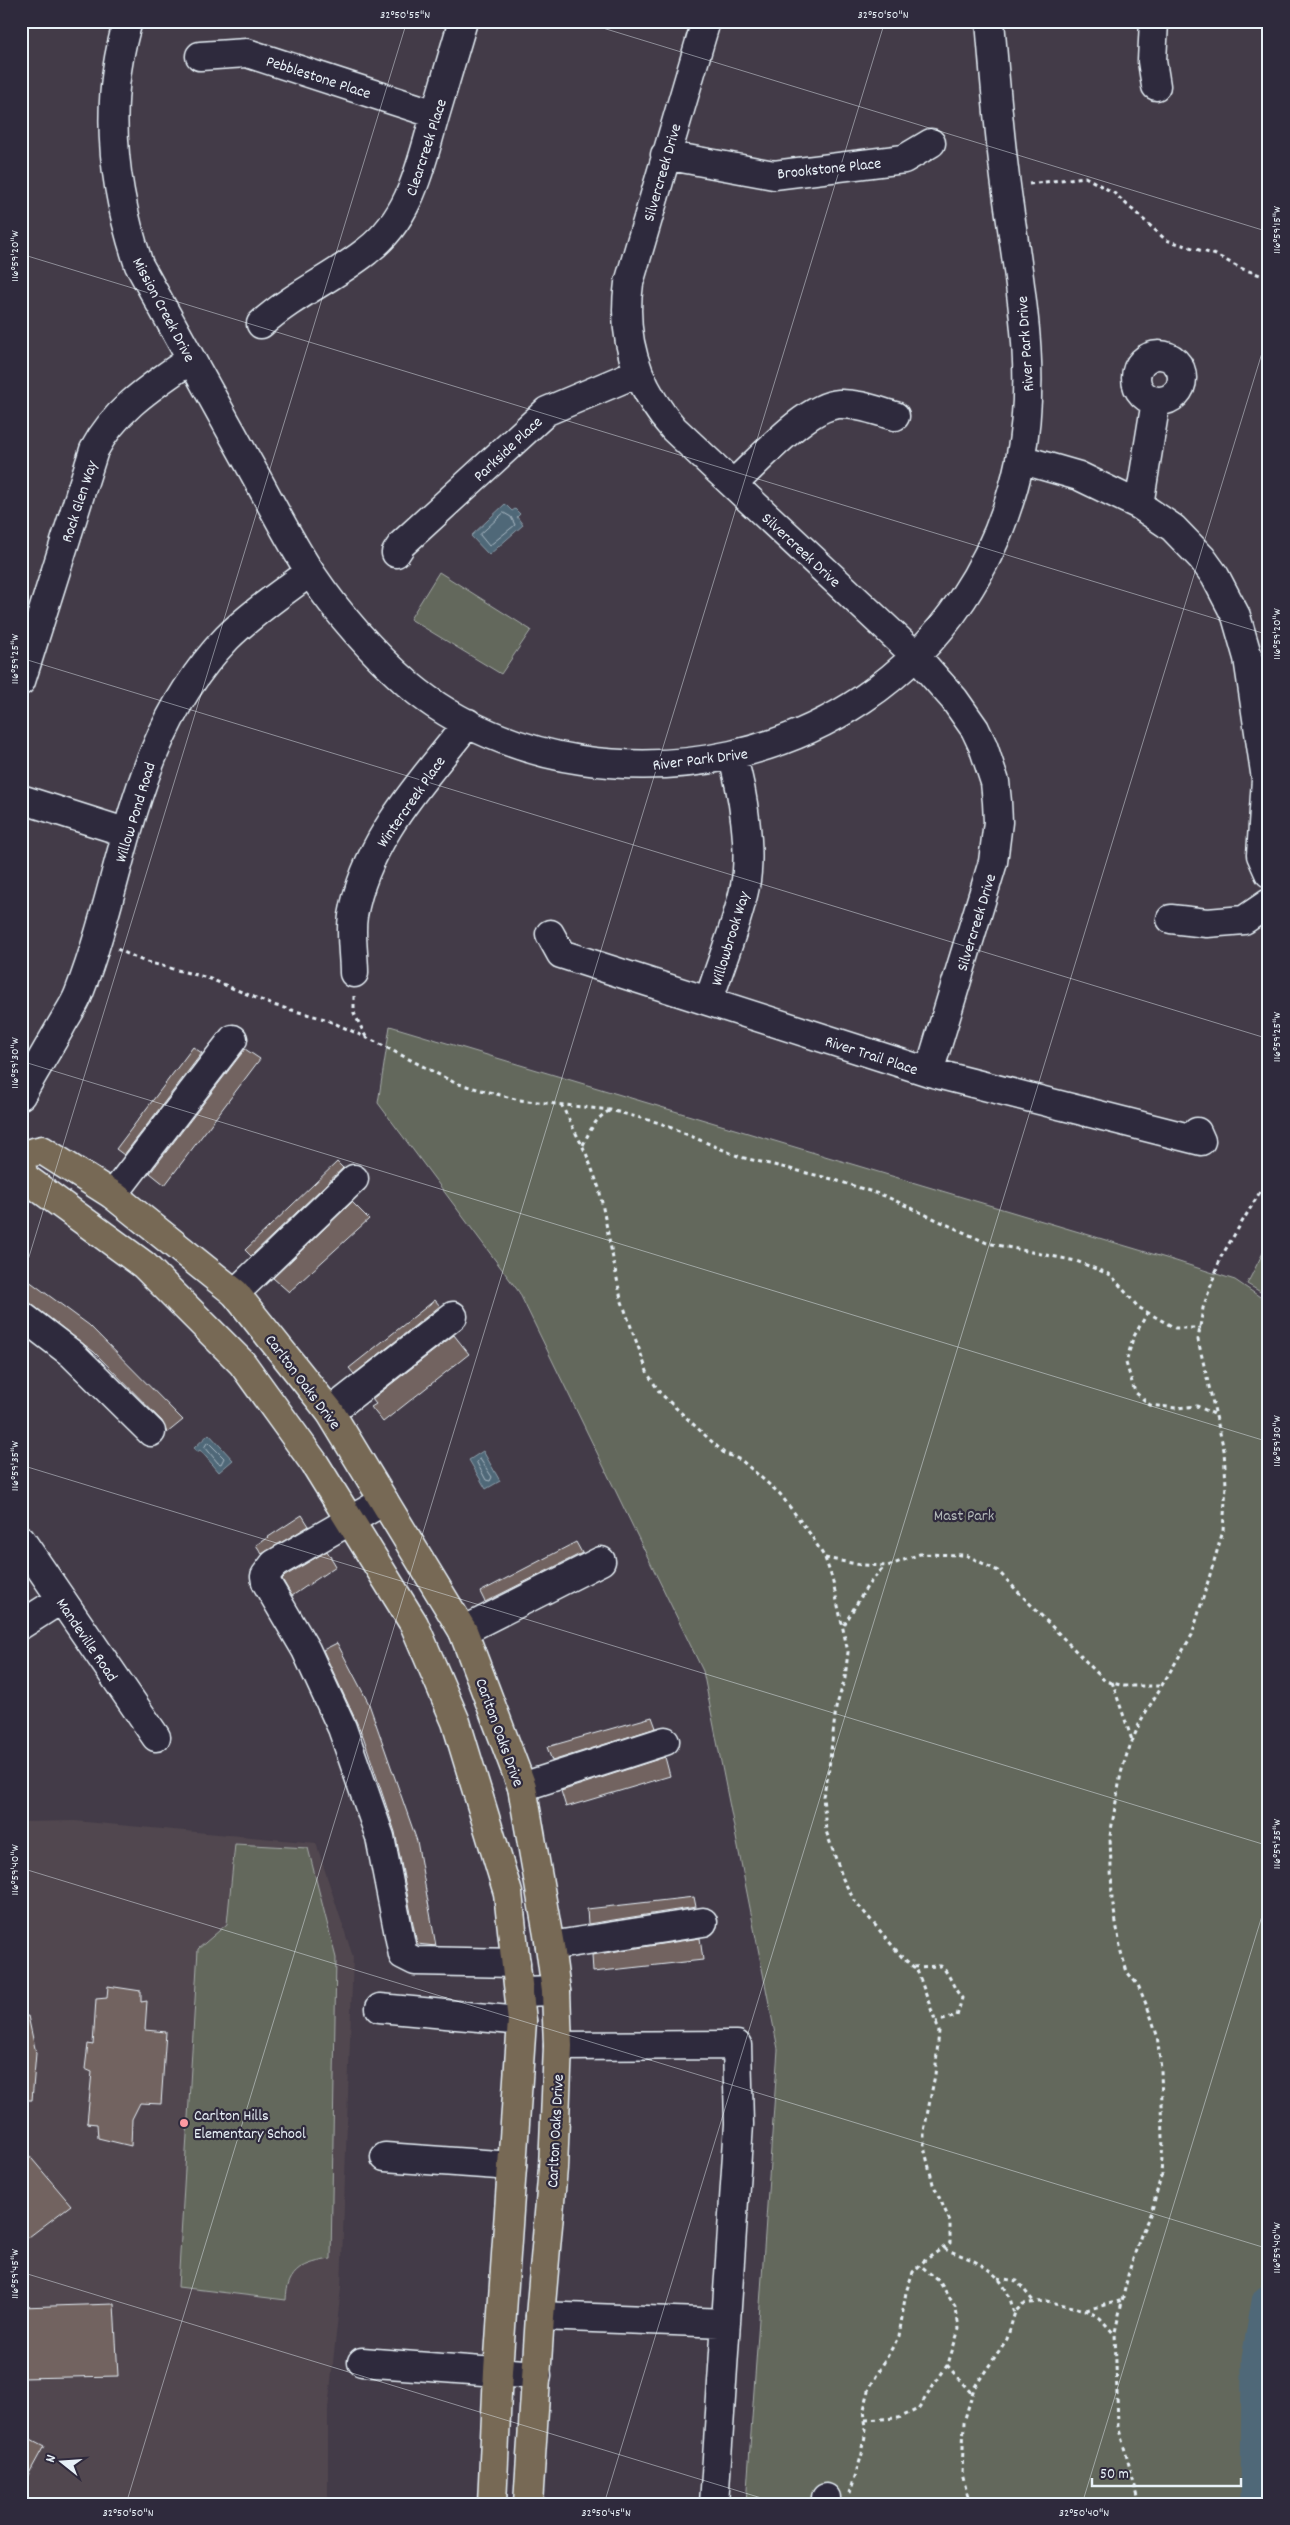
<svg xmlns="http://www.w3.org/2000/svg" width="1290" height="2525" viewBox="0 0 1290 2525" font-family="Dekko,sans-serif">
<rect width="100%" height="100%" fill="#433b48"/>
<filter id="ink" filterUnits="userSpaceOnUse"><feTurbulence type="fractalNoise" baseFrequency=".02" numOctaves="2"/><feDisplacementMap in="SourceGraphic" scale="10" xChannelSelector="R" yChannelSelector="G"/><feConvolveMatrix kernelMatrix="1 2 1 2 8 2 1 2 1" color-interpolation-filters="sRGB"/></filter>
<g filter="url(#ink)">
<!-- built -->
<path fill="#51474f" d="M75 1821 316 1843 353 1957 341 2288 328 2409V2504H21V1822Z"/>
<!-- green -->
<path fill="#63685b" stroke="#a6acaa" d="M439 572 531 630 501 674 410 619Z
M390 1026 1176 1261 1235 1280 1269 1303V2245L1251 2353 1247 2504H746L778 2049 703 1671 519 1292 378 1103Z
M1269 1241V1297L1247 1284Z
M235 1844 308 1848 336 1958 331 2259C305 2263 287 2269 286 2300L178 2287 198 1949 227 1924Z"/>
<!-- water -->
<path fill="#4f6878" stroke="#8c9fab" d="M505 504 512 511 515 509 520 514 517 517 523 525 489 555 471 536Z
M209 1434 233 1460 219 1472 200 1450 197 1452 194 1448Z
M483 1451 500 1481 486 1489 469 1460Z"/>
<g fill="none" stroke-linecap="round" stroke-linejoin="round">
<!-- shore -->
<path stroke="#abbac5" stroke-width="1" d="M504 513 511 517 515 525 489 546 480 535Z
M208 1442 224 1458 221 1464 218 1463 205 1447Z
M480 1459 492 1477 490 1481 486 1480 477 1463Z"/>
<!-- river -->
<path stroke="#4f6878" stroke-width="35" d="M1258 2504 1259 2358 1269 2302"/>
</g>
<!-- building -->
<path fill="#726360" stroke="#e8f1f8" d="M193 1047 202 1053 124 1155 116 1149Z
M245 1049 260 1059 165 1185 150 1173Z
M337 1162 343 1168 251 1256 245 1250Z
M352 1202 369 1219 289 1292 273 1278Z
M21 1275 89 1325 183 1420 167 1433 162 1421 94 1352 30 1303 21 1298Z
M435 1300 440 1306 354 1374 349 1368Z
M454 1335 469 1354 383 1422 371 1407 376 1404 372 1399Z
M302 1515 309 1526 262 1554 256 1545Z
M576 1542 582 1553 485 1602 480 1592Z
M327 1551 336 1566 292 1596 282 1579 285 1576Z
M337 1643 369 1704 417 1841 436 1946 417 1944 395 1832 363 1736 323 1650Z
M652 1717 656 1728 552 1761 547 1747Z
M665 1757 670 1776 566 1807 561 1791Z
M694 1897 696 1907 588 1924 587 1909Z
M700 1938 703 1960 593 1972 592 1955Z
M108 1986 141 1991V2002L147 2001 145 2030 166 2032 161 2104 140 2103 132 2119 131 2146 98 2138 97 2124 87 2123 92 2072 85 2069 88 2044 93 2045 96 1999 107 1998Z
M28 2016 36 2053 32 2100H21V2017Z
M21 2146 71 2205 21 2243Z
M114 2304 118 2376 21 2378V2307Z
M21 2434 44 2446 21 2488Z"/>
<g fill="none" stroke-linecap="round" stroke-linejoin="round">
<defs>
<path id="minor" d="M128 21C103 103 112 185 139 265 175 331 212 396 248 462 269 499 288 539 312 575 339 615 372 652 409 685 456 725 520 751 581 760 789 790 977 668 1020 460 1038 370 1019 282 1007 193 999 136 995 79 990 21
M706 21 629 283C621 339 637 387 674 429L915 655 954 699 975 729 983 746 995 782 997 802 998 822 993 862 929 1072
M1154 21 1152 61 1156 86
M200 56 247 53 435 114
M665 155 774 175 904 159 931 143
M261 324C293 295 333 278 367 251 412 217 421 163 436 112 445 82 454 51 463 21
M1136 378a23 23 0 1 1 46 0a23 23 0 1 1-46 0Z
M1020 459 1079 476 1139 505 1173 528 1202 558 1215 576 1236 616 1248 658 1266 779 1261 855 1269 873
M733 484C759 461 806 406 839 404 857 403 877 411 895 416
M1139 505 1156 401
M396 553 402 544 547 411 637 373
M21 681 94 450C116 408 154 385 191 359
M21 799 125 832
M1171 919 1207 923 1244 920 1269 903
M550 934 561 954 929 1072 1201 1141 1197 1132
M354 973C354 955 350 934 353 916 366 839 422 782 468 723
M709 1000C720 965 738 922 745 886 752 851 743 790 732 756
M21 1095C34 1072 48 1049 61 1026 67 1015 75 1004 79 993 127 869 130 739 227 638 252 613 282 593 310 572
M113 1195 233 1039
M235 1293 354 1179
M21 1315 72 1354 151 1432
M330 1412 453 1316
M384 1501 274 1564 265 1576 266 1582 306 1650 342 1728 380 1837 403 1955 415 1961 516 1963
M21 1540 156 1737
M21 1625 60 1600
M463 1631 601 1561
M522 1787 665 1741
M550 1946 703 1922
M520 1992 556 1991
M380 2008 522 2021
M558 2046 737 2045 739 2124 714 2504
M385 2157 512 2166
M540 2316 726 2323
M362 2362 537 2375
M826 2498V2504"/>
<path id="major" d="M21 1155 42 1150 113 1195 235 1293 330 1412 463 1631 522 1787 550 1946 556 1991 558 2046 553 2168 540 2316 528 2504
M21 1165 24 1177 144 1265 242 1363 315 1464 414 1624 456 1722 508 1893 522 2021 498 2371 492 2504"/>
</defs>
<!-- minor casing -->
<use href="#minor" stroke="#e8f1f8" stroke-width="31"/>
<!-- major casing -->
<use href="#major" stroke="#e8f1f8" stroke-width="31"/>
<!-- path -->
<path stroke="#e8f1f8" stroke-width="3" stroke-dasharray="4 4" stroke-linecap="butt" d="M1029 184 1085 177 1114 193 1166 240 1216 255 1240 268 1269 278
M117 949 143 961 208 978 273 1005 325 1019 376 1042 455 1083 519 1100 610 1110 660 1123 740 1157 832 1179 885 1196 987 1243 1076 1261 1111 1275 1138 1307 1175 1328H1201
M354 996V1013L366 1037
M561 1104 586 1153 599 1188 621 1299 648 1374 660 1393 724 1453 741 1460 780 1494 811 1535 825 1558 832 1578 848 1652 845 1678 836 1708 828 1776 823 1796 826 1831 843 1879 854 1900 902 1957 917 1970 939 2031 935 2075 924 2131V2147L933 2184 950 2221V2243L924 2261 913 2272 906 2292 899 2336 870 2387 864 2409 866 2430 862 2454 850 2493
M583 1145C590 1130 596 1117 611 1110
M1148 1312 1133 1338 1126 1363 1135 1392 1150 1405 1176 1408 1197 1406 1216 1415
M825 1558 861 1565 888 1566 920 1554 966 1555 998 1571 1105 1681 1124 1686H1163
M844 1625 868 1585 885 1566
M1112 1682 1132 1740
M914 1967 941 1966C951 1975 952 1987 962 1998L957 2016 936 2022
M944 2249C980 2262 1007 2272 1014 2315
M998 2278 1017 2281 1034 2302
M1086 2310 1123 2300
M947 2365 972 2394
M865 2420 899 2418 918 2409 948 2364 959 2329 956 2308 939 2281 920 2265
M970 2504 962 2474 964 2422 974 2388 1007 2339 1015 2312 1023 2304 1046 2301 1086 2310 1100 2318 1115 2335
M1140 2504 1118 2426 1115 2332 1129 2271 1141 2235 1152 2210 1161 2176 1163 2139 1161 2069 1157 2035 1149 2011 1138 1985 1127 1972 1121 1952 1112 1899 1110 1836 1121 1773 1127 1754 1140 1722 1192 1635 1223 1531 1226 1485 1224 1450 1198 1340 1203 1308 1221 1257 1269 1177"/>
<!-- minor -->
<use href="#minor" stroke="#2f2a3d" stroke-width="28"/>
<!-- major -->
<use href="#major" stroke="#776954" stroke-width="28"/>
</g>
</g>
<!-- ticks -->
<path fill="none" stroke="#e8f1f8" stroke-width="1" stroke-opacity="0.45" d="M580 21 1269 232M21 254 1269 635M21 658 1269 1039M21 1061 1269 1442M21 1283 407 21M21 1465 1269 1846M21 1868 1269 2249M21 2272 781 2504M126 2504 885 21M604 2504 1269 330M1082 2504 1269 1893"/>
<!-- markers -->
<circle fill="#ff9aa2" stroke="#2f2a3d" stroke-width="2" cx="184" cy="2123" r="5"/>
<g text-anchor="middle" stroke-width="4.5" stroke-linejoin="round" paint-order="stroke">
<!-- street labels -->
<g font-size="16" fill="#e8f1f8" stroke="#2f2a3d">
<text transform="translate(319 76) rotate(18)" y="6">Pebblestone Place</text>
<text transform="translate(425 147) rotate(-72)" y="6">Clearcreek Place</text>
<text transform="translate(829 167) rotate(-6)" y="6">Brookstone Place</text>
<text transform="translate(661 172) rotate(-74)" y="6">Silvercreek Drive</text>
<text transform="translate(165 309) rotate(62)" y="6">Mission Creek Drive</text>
<text transform="translate(1024 344) rotate(-94)" y="6">River Park Drive</text>
<text transform="translate(507 448) rotate(-43)" y="6">Parkside Place</text>
<text transform="translate(78 501) rotate(-72)" y="6">Rock Glen Way</text>
<text transform="translate(802 549) rotate(43)" y="6">Silvercreek Drive</text>
<text transform="translate(700 758) rotate(-7)" y="6">River Park Drive</text>
<text transform="translate(410 801) rotate(-55)" y="6">Wintercreek Place</text>
<text transform="translate(134 812) rotate(-73)" y="6">Willow Pond Road</text>
<text transform="translate(975 922) rotate(-73)" y="6">Silvercreek Drive</text>
<text transform="translate(729 938) rotate(-73)" y="6">Willowbrook Way</text>
<text transform="translate(872 1054) rotate(18)" y="6">River Trail Place</text>
<text transform="translate(304 1381) rotate(53)" y="6">Carlton Oaks Drive</text>
<text transform="translate(88 1639) rotate(56)" y="6">Mandeville Road</text>
<text transform="translate(501 1732) rotate(70)" y="6">Carlton Oaks Drive</text>
<text transform="translate(554 2131) rotate(-87)" y="6">Carlton Oaks Drive</text>
</g>
<!-- park labels -->
<g font-size="16" fill="#b3bab9" stroke="#2f2a3d">
<text x="964" y="1520">Mast Park</text>
</g>
<!-- poi labels -->
<g font-size="16" fill="#e8f1f8" stroke="#2f2a3d" text-anchor="start">
<text x="194" y="2120">Carlton Hills<tspan x="194" dy="18">Elementary School</tspan></text>
</g>
</g>
<!-- margin -->
<rect width="1290" height="2525" fill="none" stroke="#2f2a3d" stroke-width="55"/>
<!-- north arrow -->
<g transform="translate(62 2462) rotate(287)" stroke="#2f2a3d" stroke-width="4" paint-order="stroke">
<path d="M0-4L9 19L0 12L-9 19Z" fill="#e8f1f8"/>
<text y="-8" font-size="14" font-weight="bold" text-anchor="middle" fill="#e8f1f8">N</text>
</g>
<!-- scale -->
<path d="M1092 2478v8h149v-8" fill="none" stroke="#e8f1f8" stroke-width="2.5"/>
<text x="1100" y="2478" font-size="15" fill="#e8f1f8" stroke="#2f2a3d" stroke-width="4" paint-order="stroke">50 m</text>
<rect x="28" y="28" width="1234" height="2470" fill="none" stroke="#e8f1f8" stroke-width="2"/>
<g font-size="12" text-anchor="middle" fill="#e8f1f8">
<text x="405" y="18">32°50'55"N</text>
<text x="883" y="18">32°50'50"N</text>
<text transform="translate(1276 230) rotate(-90)" y="4">116°59'15"W</text>
<text transform="translate(14 256) rotate(-90)" y="4">116°59'20"W</text>
<text transform="translate(1276 634) rotate(-90)" y="4">116°59'20"W</text>
<text transform="translate(14 659) rotate(-90)" y="4">116°59'25"W</text>
<text transform="translate(1276 1037) rotate(-90)" y="4">116°59'25"W</text>
<text transform="translate(14 1063) rotate(-90)" y="4">116°59'30"W</text>
<text transform="translate(1276 1441) rotate(-90)" y="4">116°59'30"W</text>
<text transform="translate(14 1466) rotate(-90)" y="4">116°59'35"W</text>
<text transform="translate(1276 1844) rotate(-90)" y="4">116°59'35"W</text>
<text transform="translate(14 1870) rotate(-90)" y="4">116°59'40"W</text>
<text transform="translate(1276 2248) rotate(-90)" y="4">116°59'40"W</text>
<text transform="translate(14 2274) rotate(-90)" y="4">116°59'45"W</text>
<text x="128" y="2516">32°50'50"N</text>
<text x="606" y="2516">32°50'45"N</text>
<text x="1084" y="2516">32°50'40"N</text>
</g>
</svg>
